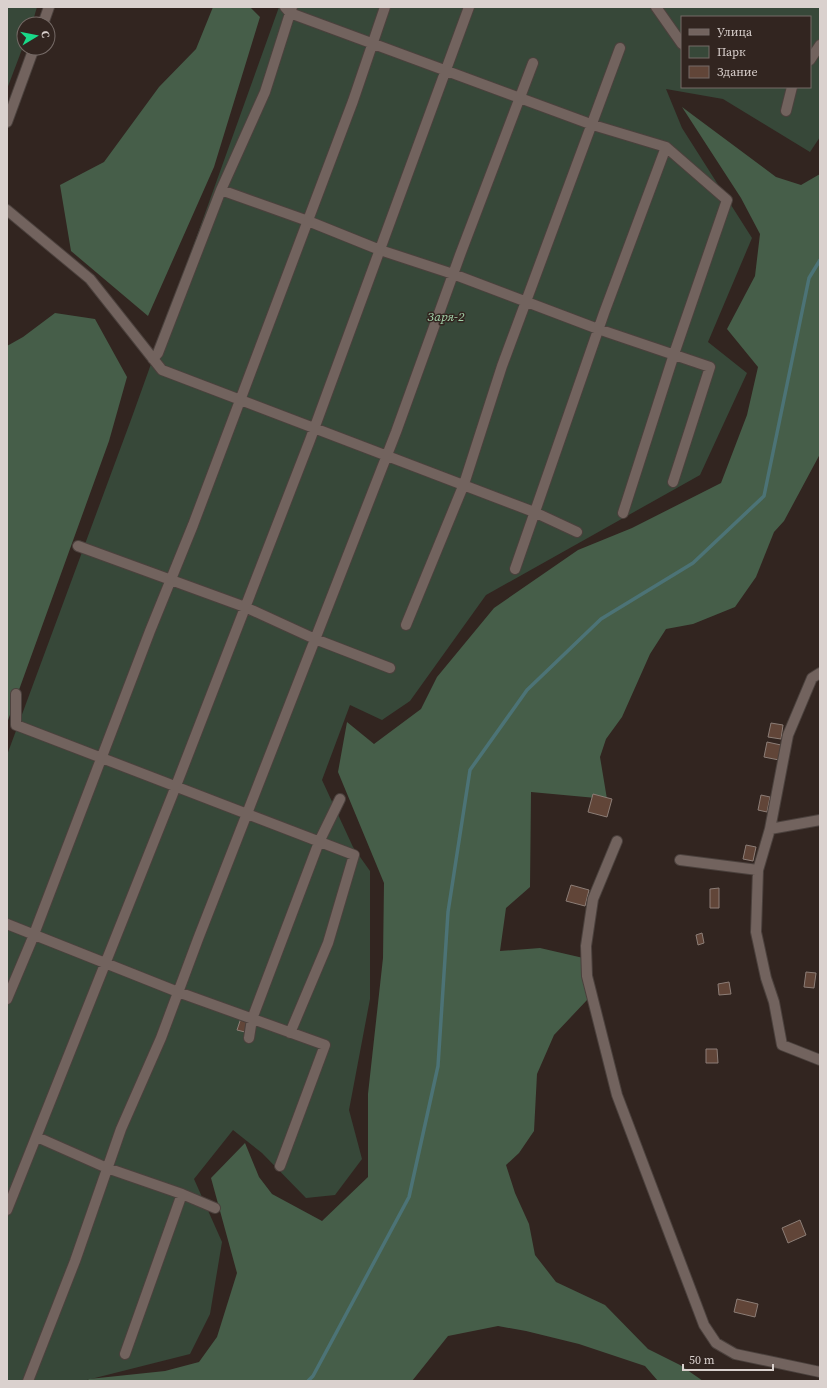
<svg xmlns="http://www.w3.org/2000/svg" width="827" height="1388" viewBox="0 0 827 1388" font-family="'Source Serif 4',serif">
<rect width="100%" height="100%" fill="#322520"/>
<!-- green -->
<path fill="#374839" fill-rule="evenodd" d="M7 7H37L32 24H24V44L7 89Z
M279 7H820V137L810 152 723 99 666 89 682 128 752 238 708 342 747 373 700 475 486 595 410 701 382 720 350 705 322 780 353 847 370 871V999L349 1110 362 1159 335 1195 306 1198 262 1153 233 1130 194 1179 222 1242 210 1314 190 1354 83 1381H7V755L132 417ZM682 17H810V87H682Z"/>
<!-- forest -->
<path fill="#465e49" d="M213 7H250L260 17 214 167 148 316 71 251 60 185 104 162 159 87 196 49Z
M682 107 776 177 801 185 820 174V454L784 521 774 532 756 577 735 607 693 624 666 629 650 654 622 717 606 739 600 757 607 799 531 792 530 887 506 908 500 951 540 948 592 960 587 1000 554 1035 537 1074 534 1131 519 1153 506 1165 515 1193 529 1224 535 1255 556 1282 605 1305 648 1349 680 1365 703 1381H658L645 1366 579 1344 526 1331 498 1326 448 1336 412 1381H87L89 1379 165 1371 199 1362 217 1337 237 1273 211 1178 245 1143 259 1177 272 1194 322 1221 368 1177V1094L383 958 384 883 338 772 347 722 374 744 421 709 437 677 494 608 578 550 632 528 721 483 747 415 758 367 727 329 755 276 760 234 741 198Z
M55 313 95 319 127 377 109 441 7 723V346L23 337Z"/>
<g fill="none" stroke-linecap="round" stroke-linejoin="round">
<!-- stream -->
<path stroke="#4c7376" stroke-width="3.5" d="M308 1381 313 1376 409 1197 438 1066 448 912 470 770 527 690 601 619 693 563 764 496 809 278 820 260"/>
</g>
<!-- building -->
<path fill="#614538" stroke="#8c7d76" d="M771 723 783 725 781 739 768 737Z
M767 742 781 745 779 760 764 757Z
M593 794 612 799 607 817 588 812Z
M761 795 770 797 767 812 758 810Z
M746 845 756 847 753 861 743 859Z
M571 885 589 890 585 906 566 901Z
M719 888V908H710V889Z
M702 933 704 943 698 945 696 935Z
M806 972 816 973 814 988 804 987Z
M729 982 731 994 719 995 718 984Z
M241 1018 249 1020 245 1032 237 1030Z
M706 1049H717L718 1063H706Z
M800 1220 806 1235 788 1243 782 1228Z
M737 1299 758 1304 755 1317 734 1312Z"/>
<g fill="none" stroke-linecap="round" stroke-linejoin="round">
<defs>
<path id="minor" d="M285 7 290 13 593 125 666 147 727 200 675 351 623 513
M656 7 682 44
M43 24 49 7
M810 60 820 45
M786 111 792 87
M7 122 34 48
M221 190 308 221 380 250 453 274 598 329 710 367 673 482
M7 210 90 279 162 370 534 512 577 532
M153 359 158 353 221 190 265 92 292 7
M78 546 245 607 315 639 390 668
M515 569 604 313 666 147
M406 625 464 484 502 366 620 48
M820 673 812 678 788 735 770 829 758 870 756 932 766 978 774 1002 782 1045 820 1060
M16 694V725L354 855 328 943 290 1033
M770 829 820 820
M617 841 593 899 586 946 587 976 617 1095 704 1325 716 1343 735 1354 820 1372
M680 860 758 870
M7 924 178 992 325 1045 280 1166
M7 999 31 942 150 631 193 525 353 101 385 7
M249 1038 252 1019 319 842 340 799
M37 1137 107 1168 182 1194 215 1208
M7 1210 172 796 310 440 469 7
M125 1354 182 1194
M28 1381 75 1261 121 1129 161 1038 198 939 396 432 460 255 533 63"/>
</defs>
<!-- minor casing -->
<use href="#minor" stroke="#4b413d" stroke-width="12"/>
<!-- minor -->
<use href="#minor" stroke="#72635e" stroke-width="10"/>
</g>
<g text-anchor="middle" stroke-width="3" stroke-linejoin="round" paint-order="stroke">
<!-- park labels -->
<g font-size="13" font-style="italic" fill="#a3d2aa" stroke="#322520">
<text x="446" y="321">Заря-2</text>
</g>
</g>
<!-- border -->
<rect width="827" height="1388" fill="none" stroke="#dad1ce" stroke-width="16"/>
<!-- legend -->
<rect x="681" y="16" width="130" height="72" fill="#322520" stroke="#756a66"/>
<rect x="689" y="29" width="20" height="6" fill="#72635e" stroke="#756a66"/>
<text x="717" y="36" font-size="12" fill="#dad1ce">Улица</text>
<rect x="689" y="46" width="20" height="12" fill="#374839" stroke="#756a66"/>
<text x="717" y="56" font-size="12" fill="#dad1ce">Парк</text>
<rect x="689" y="66" width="20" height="12" fill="#614538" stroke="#756a66"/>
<text x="717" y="76" font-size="12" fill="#dad1ce">Здание</text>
<!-- north arrow -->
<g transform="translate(36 36) rotate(80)"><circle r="19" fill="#322520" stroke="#756a66"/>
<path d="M0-3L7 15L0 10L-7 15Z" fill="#19d989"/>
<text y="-6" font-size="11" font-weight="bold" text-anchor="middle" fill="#dad1ce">С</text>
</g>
<!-- scale -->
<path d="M683 1364v6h90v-6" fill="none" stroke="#dad1ce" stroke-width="2"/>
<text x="689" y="1364" font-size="12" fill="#dad1ce" stroke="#322520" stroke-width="3" paint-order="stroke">50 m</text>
</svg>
